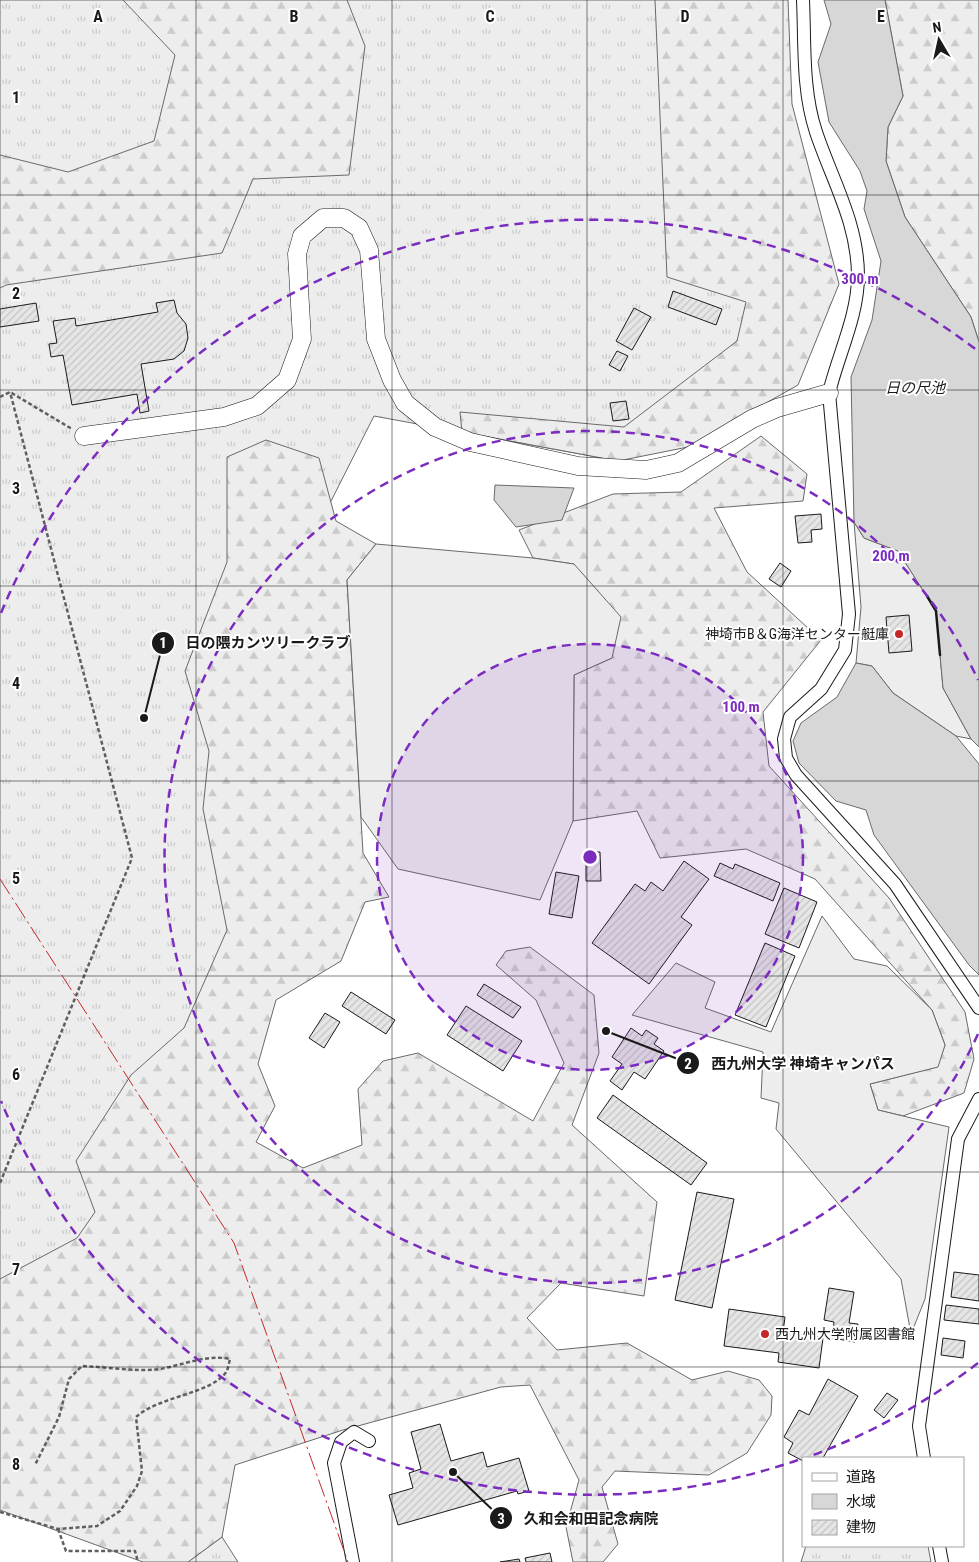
<svg xmlns="http://www.w3.org/2000/svg" width="979" height="1562" viewBox="0 0 979 1562" font-family="'Roboto Condensed','Noto Sans JP',sans-serif">
<defs>
<pattern id="grass-tufts" width="24" height="20" patternUnits="userSpaceOnUse" patternTransform="scale(1.25)"><rect width="24" height="20" fill="#ededed"/><path d="M3 7l-1-3M5 7V3M7 7l1-3M15 17l-1-3M17 17v-4M19 17l1-3" fill="none" stroke="#cbcbcb"/></pattern>
<pattern id="forest-firs" width="22" height="20" patternUnits="userSpaceOnUse" patternTransform="scale(1.25)"><rect width="22" height="20" fill="#ededed"/><path d="M5 1l3.5 6h-7zM16 11l3.5 6h-7z" fill="#cbcbcb"/></pattern>
<pattern id="building-hatch" width="6" height="6" patternUnits="userSpaceOnUse" patternTransform="scale(1.25)"><rect width="6" height="6" fill="#e6e6e6"/><path d="M-1 1l2-2M0 6l6-6M5 7l2-2" fill="none" stroke="#c5c5c5"/></pattern>
</defs>
<rect width="100%" height="100%" fill="#fff"/>
<!-- grass -->
<path fill="url(#grass-tufts)" stroke="#6a6a6a" d="M0 0H759L802 275 618 461 374 416 329 505 311 900 0 1367Z
M222 1537 238 1562H188Z
M806 1546H928L931 1562H801Z"/>
<!-- forest -->
<path fill="url(#forest-firs)" stroke="#6a6a6a" d="M123 0H347L365 46 349 175 253 179 222 253 6 285 0 288V155L68 172 154 141 175 55Z
M655 0H788L792 104 839 284 798 385 688 447 618 461 462 432 460 412 624 427 737 341 746 302 667 277Z
M885 0H979V342L971 317 905 217 886 161 888 127 903 96Z
M761 436 807 474 803 501 714 508 747 572 821 640 763 712 769 766 889 898 965 1012 974 1059 964 1093 903 1116 878 1110 870 1084 937 1067 945 1045 932 1010 815 879 746 849 660 858 637 811 573 821 574 675 612 658 574 564 533 558 519 530 613 494 681 492Z
M266 440 319 458 336 521 376 544 347 580 363 853 389 897 365 902 341 961 276 1000 258 1064 275 1106 256 1142 303 1168 362 1145 358 1089 383 1061 418 1053 533 1121 564 1063 536 1000 496 965 506 951 530 947 594 995 599 1053 572 1125 657 1202 644 1296 561 1283 527 1318 557 1350 627 1343 692 1380 728 1371 759 1380 772 1396 771 1415 747 1453 709 1475 615 1471 602 1487 618 1544 603 1562H573L566 1527 579 1480 530 1385 501 1387 343 1430 235 1465 222 1537 188 1562H143L0 1510V1279L77 1238 95 1212 76 1161 131 1075 184 1028 227 930 203 809 209 751 185 671 227 562V457Z"/>
<!-- built -->
<path fill="#ededed" stroke="#6a6a6a" d="M854 522 864 538 898 551 936 611 943 688 971 739 956 736 893 693 872 666 856 663 861 607Z
M376 544 533 558 574 564 621 617 612 658 574 675 573 821 540 900 398 869 361 817 347 580Z
M822 916 854 959 887 966 932 1010 945 1045 938 1067 870 1084 878 1110 949 1127 925 1299 911 1334 901 1279 776 1129 779 1103 761 1098 763 1052 632 1015 676 963 715 982 705 1008 771 1032Z"/>
<!-- water -->
<path fill="#d7d7d7" stroke="#6a6a6a" d="M824 0H885L903 96 888 127 886 161 905 217 971 317 979 342V747L971 739 943 688 936 611 898 551 864 538 854 522 851 377 872 320 881 261 864 209 867 191 860 171 829 122 818 62 831 24Z
M495 485 574 488 562 520 516 527 494 500Z
M856 663 872 666 893 693 956 736 979 764V975L969 965 874 835 866 810 836 801 799 763 793 741 801 723 837 697Z"/>
<!-- building -->
<path fill="url(#building-hatch)" stroke="#1a1a1a" d="M673 291 722 309 716 325 668 307Z
M174 300 177 313 186 324 188 338 184 351 174 359 141 364 149 411 140 413 137 394 72 405 63 355 51 357 49 344 57 343 53 321 75 318 76 326 158 312 156 303Z
M36 303 39 321 0 327V309Z
M634 308 651 317 632 350 616 341Z
M617 351 628 356 620 371 609 365Z
M626 401 629 419 613 421 610 403Z
M821 514 822 529 811 530 812 542 798 543 795 516Z
M780 563 791 571 781 587 769 579Z
M909 615 912 651 889 653 886 617Z
M586 852H600L601 881H586Z
M684 861 709 879 681 917 692 925 649 984 592 943 635 884 645 891 651 882 663 891Z
M720 863 733 869 735 864 780 883 773 901 714 876Z
M556 872 579 876 572 918 549 914Z
M784 888 817 902 799 948 765 934Z
M765 943 795 956 766 1027 735 1015Z
M484 984 521 1007 513 1018 477 995Z
M351 992 395 1020 386 1034 342 1006Z
M466 1006 522 1041 503 1071 447 1035Z
M325 1013 340 1022 324 1048 309 1038Z
M631 1028 642 1036 646 1030 658 1038 654 1044 664 1051 645 1079 634 1072 622 1090 610 1081 622 1064 612 1057Z
M613 1095 707 1163 691 1185 597 1118Z
M697 1192 734 1199 712 1308 675 1300Z
M954 1272 979 1275V1301L951 1297Z
M829 1288 854 1292 849 1323 858 1324 855 1342 832 1338 834 1322 824 1320Z
M946 1305 979 1309V1324L944 1320Z
M729 1309 785 1317 783 1332 823 1338 819 1368 778 1362 779 1353 724 1346Z
M943 1338 965 1341 963 1358 941 1355Z
M828 1379 858 1396 823 1458H803V1461L788 1453 793 1443 784 1437 799 1410 809 1415Z
M887 1393 898 1400 884 1418 874 1410Z
M440 1424 451 1461 483 1452 487 1467 519 1458 529 1491 518 1494 517 1491 398 1525 389 1495 413 1488 409 1473 421 1469 411 1432Z
M550 1553 552 1562H526L525 1558Z
M519 1559 520 1562H500Z"/>
<g fill="none" stroke-linecap="round" stroke-linejoin="round">
<defs>
<path id="street" d="M803 0C805 43 802 90 816 132 832 180 858 223 858 276 858 316 838 355 829 393L849 614 845 650 821 689 790 717 784 739 786 758 796 775 895 884 979 1008
M924 1458 919 1426 958 1139 979 1099
M939 1546 942 1562
M353 1562 334 1463 341 1442 354 1432 369 1441"/>
<path id="secondary" d="M84 436 224 417 257 406 287 380 302 339 297 254 302 236 323 218H344L359 228 369 250 376 339 392 380 405 403 435 427 470 442 578 466 646 470 678 463 752 419 777 408 829 393"/>
</defs>
<!-- street casing -->
<use href="#street" stroke="#1a1a1a" stroke-width="14"/>
<!-- secondary casing -->
<use href="#secondary" stroke="#1a1a1a" stroke-width="19"/>
<!-- path -->
<path stroke="#5f5f5f" stroke-width="2.5" stroke-dasharray="4 2.5" stroke-linecap="butt" d="M0 397 10 392 72 429
M0 1183 132 858 10 392
M0 1512 58 1529 97 1526 120 1511 137 1486 142 1471 136 1417C159 1396 212 1394 227 1371 228 1368 229 1363 230 1359 207 1354 183 1365 160 1369 135 1372 108 1367 82 1366L69 1379 59 1417 35 1465
M58 1529 66 1551H135L138 1562"/>
<!-- street -->
<use href="#street" stroke="#fff" stroke-width="12"/>
<!-- secondary -->
<use href="#secondary" stroke="#fff" stroke-width="18"/>
<!-- wall -->
<path stroke="#1a1a1a" stroke-width="2.5" d="M927 596 936 611 940 655"/>
<!-- power -->
<path stroke="#c62828" stroke-width="1" stroke-dasharray="18 4 2.5 4" stroke-linecap="butt" d="M0 879 234 1243 348 1562"/>
</g>
<!-- grid -->
<path fill="none" stroke="#1a1a1a" stroke-width="1" stroke-opacity="0.55" d="M196 0V1562M392 0V1562M587 0V1562M783 0V1562M0 195H979M0 390H979M0 586H979M0 781H979M0 976H979M0 1172H979M0 1367H979"/>
<!-- distance rings -->
<circle cx="590" cy="857" r="213" fill="#7b2cbf" fill-opacity=".12"/>
<g fill="none" stroke="#7b2cbf" stroke-width="2.5" stroke-dasharray="9 6">
<circle cx="590" cy="857" r="213"/>
<path d="M978 1034A426 426 0 1 1 978 680"/>
<path d="M978 1363A638 638 0 0 1 808 1457M798 1460A638 638 0 0 1 1 1101M1 613A638 638 0 0 1 978 351"/>
</g>
<!-- markers -->
<g fill="#c62828" stroke="#fff" stroke-width="2">
<circle cx="899" cy="634" r="5"/>
<circle cx="765" cy="1334" r="5"/>
</g>
<g text-anchor="middle" stroke-width="4" stroke-linejoin="round" paint-order="stroke">
<!-- poi labels -->
<g font-size="14" fill="#1a1a1a" stroke="#fff" text-anchor="end">
<text x="889" y="639">神埼市B＆G海洋センター艇庫</text>
<text x="775" y="1339" text-anchor="start">西九州大学附属図書館</text>
</g>
<!-- water labels -->
<g font-size="15" font-style="italic" fill="#1a1a1a" stroke="#fff">
<text x="915" y="393">日の尺池</text>
</g>
</g>
<g font-size="16" text-anchor="middle" font-weight="bold" fill="#1a1a1a" stroke="#fff" stroke-width="4" stroke-linejoin="round" paint-order="stroke">
<text x="98" y="22">A</text>
<text x="294" y="22">B</text>
<text x="490" y="22">C</text>
<text x="685" y="22">D</text>
<text x="881" y="22">E</text>
<text x="16" y="103">1</text>
<text x="16" y="299">2</text>
<text x="16" y="494">3</text>
<text x="16" y="689">4</text>
<text x="16" y="884">5</text>
<text x="16" y="1080">6</text>
<text x="16" y="1275">7</text>
<text x="16" y="1470">8</text>
</g>
<circle cx="590" cy="857" r="8" fill="#7b2cbf" stroke="#fff" stroke-width="2.5"/>
<g font-size="15" text-anchor="middle" font-weight="bold" fill="#7b2cbf" stroke="#fff" stroke-width="4" stroke-linejoin="round" paint-order="stroke">
<text x="860" y="284">300 m</text>
<text x="891" y="561">200 m</text>
<text x="741" y="712">100 m</text>
</g>
<!-- callouts -->
<path fill="none" stroke="#1a1a1a" stroke-width="2" d="M144 718L163 643M606 1031L688 1063M453 1472L501 1518"/>
<g fill="#1a1a1a" stroke="#fff" stroke-width="2">
<circle cx="144" cy="718" r="5"/>
<circle cx="606" cy="1031" r="5"/>
<circle cx="453" cy="1472" r="5"/>
<circle cx="163" cy="643" r="12"/>
<circle cx="688" cy="1063" r="12"/>
<circle cx="501" cy="1518" r="12"/>
</g>
<g font-size="15" text-anchor="middle" font-weight="bold" fill="#fff">
<text x="163" y="648">1</text>
<text x="688" y="1069">2</text>
<text x="501" y="1524">3</text>
</g>
<g font-size="15" text-anchor="middle" font-weight="bold" fill="#1a1a1a" stroke="#fff" stroke-width="4" stroke-linejoin="round" paint-order="stroke">
<text x="268" y="648">日の隈カンツリークラブ</text>
<text x="803" y="1069">西九州大学 神埼キャンパス</text>
<text x="591" y="1524">久和会和田記念病院</text>
</g>
<!-- legend -->
<rect x="802" y="1457" width="162" height="90" fill="#ffffff" stroke="#a3a3a3"/>
<rect x="812" y="1473" width="25" height="8" fill="#ffffff" stroke="#a3a3a3"/>
<text x="846" y="1482" font-size="15" fill="#1a1a1a">道路</text>
<rect x="812" y="1494" width="25" height="15" fill="#d7d7d7" stroke="#a3a3a3"/>
<text x="846" y="1507" font-size="15" fill="#1a1a1a">水域</text>
<rect x="812" y="1520" width="25" height="15" fill="url(#building-hatch)" stroke="#a3a3a3"/>
<text x="846" y="1532" font-size="15" fill="#1a1a1a">建物</text>
<!-- north arrow -->
<g transform="translate(939 40) rotate(351)" stroke="#ffffff" stroke-width="4" paint-order="stroke">
<path d="M0-4L9 19L0 12L-9 19Z" fill="#1a1a1a"/>
<text y="-8" font-size="14" font-weight="bold" text-anchor="middle" fill="#1a1a1a">N</text>
</g>
</svg>
